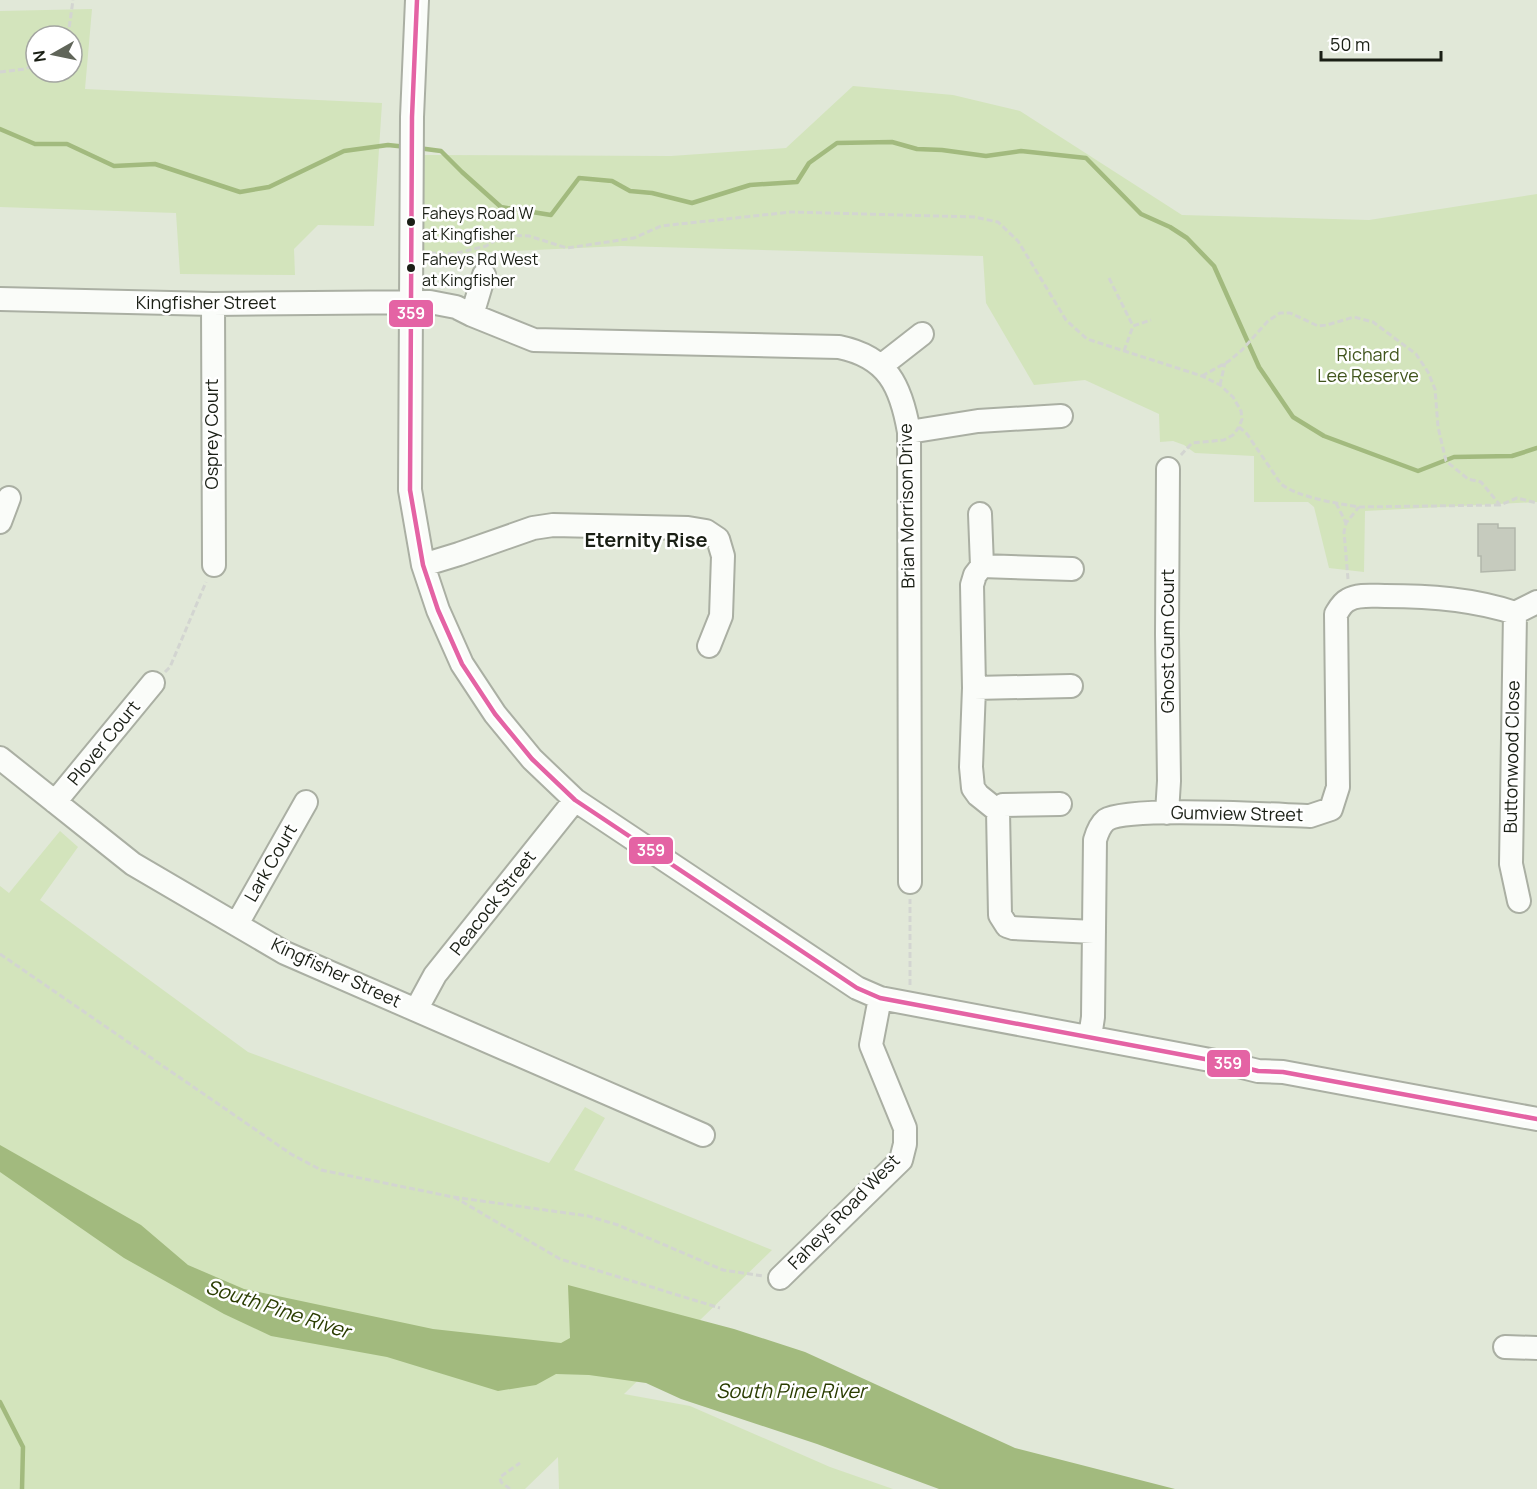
<svg xmlns="http://www.w3.org/2000/svg" width="1537" height="1489" viewBox="0 0 1537 1489" font-family="Manrope,sans-serif">
<rect width="100%" height="100%" fill="#e1e8d8"/>
<!-- green -->
<path fill="#d3e4bc" fill-rule="evenodd" d="M92 9 85 89 382 103 374 226 318 225 294 249 295 275 180 274 176 213 0 207V11ZM36 36H72V72H36Z
M853 86 953 95 1020 111 1182 215 1369 220 1537 194V502L1365 511 1364 572 1329 568 1314 507 1308 502H1254V456L1195 453 1184 445 1173 441 1160 442 1159 414 1085 380 1034 385 986 303 983 256 621 246 423 255 422 155 671 156 786 148Z
M60 831 78 847 40 900 248 1052 549 1163 585 1107 605 1118 574 1170 772 1250 624 1394 690 1406 830 1467 893 1489H559L558 1457 525 1489H0V886L9 893Z"/>
<!-- water -->
<path fill="#a2ba7e" d="M0 1145 141 1225 188 1265 244 1289 433 1329 561 1343 570 1338 568 1285 734 1329 805 1352 1015 1448 1175 1489H939L817 1444 681 1399 646 1383 589 1375 556 1374 536 1385 498 1391 387 1357 271 1336 224 1314 124 1258 0 1172Z"/>
<g fill="none" stroke-linecap="round" stroke-linejoin="round">
<!-- stream -->
<path stroke="#a2ba7e" stroke-width="4.5" d="M0 129 35 144H67L114 166 155 164 240 192 269 187 344 151 388 145 407 147
M418 148 441 151 462 172 501 207 551 215 579 178 612 181 630 191 652 193 692 203 750 185 797 182 809 163 837 143 892 142 917 149 942 150 986 156 1021 151 1086 158 1141 214 1170 227 1187 238 1214 266 1259 367 1293 417 1324 436 1418 471 1454 457 1512 456 1537 448
M0 1402 23 1447 22 1489"/>
</g>
<!-- building -->
<path fill="#c6cbbe" stroke="#b1b6aa" stroke-width="1.5" d="M1478 524H1498V528H1515V570L1481 572V556H1478Z"/>
<g fill="none" stroke-linecap="round" stroke-linejoin="round">
<defs>
<path id="minor" d="M417 0 412 117 410 490 423 565 438 610 462 664 495 714 532 759 575 800 857 988 880 998 1226 1063 1258 1071 1283 1072 1537 1119
M0 299 213 304 430 302 456 307 472 315 534 340 839 347C888 357 901 386 909 432L910 882
M213 304 214 565
M472 315 484 275
M881 366 922 334
M909 432 978 421 1061 416
M980 514 982 566 975 575 972 585 974 688 971 767 973 788 978 795 998 811
M0 522 9 498
M423 565 459 554 533 528 553 525 688 528 706 531 718 539 723 556 721 616 709 646
M982 566 1072 569
M1515 613 1511 864 1519 901
M974 688 1071 686
M0 758 133 864 285 953 703 1135
M55 802 153 683
M1060 804 1003 805 998 811 1000 915 1007 926 1013 928 1094 932
M1167 813 1169 781 1167 634 1168 469
M237 924 306 802
M416 1010 435 975 575 800
M1090 1037 1093 1017 1095 840C1097 833 1100 825 1106 820 1127 806 1276 815 1310 816L1331 809 1338 787 1336 614C1339 609 1342 603 1348 600 1358 594 1373 596 1385 596 1429 596 1473 599 1515 613L1537 602
M780 1278 901 1160 905 1144V1128L871 1045 880 998
M1505 1347 1537 1348"/>
</defs>
<!-- minor casing -->
<use href="#minor" stroke="#aaafa3" stroke-width="26"/>
<!-- path -->
<path stroke="#d3d5d1" stroke-width="3" stroke-dasharray="6 3" stroke-linecap="butt" d="M68 36 73 0
M0 72 25 69 36 64
M430 253 453 254 486 246 504 235 529 236 567 248 634 238 661 226 791 212 974 217 998 222 1018 241 1066 320 1087 339 1202 376 1220 385 1233 397 1241 411 1242 419 1239 427 1233 435 1224 440 1192 443 1180 456
M1109 278 1133 326 1151 320
M1124 351 1133 326
M1202 376 1229 361 1242 350 1268 321 1280 313H1290L1318 326 1327 325 1354 317 1373 322 1416 354 1428 372 1435 389 1438 427 1446 461 1468 479 1481 482 1500 505 1517 498 1537 503
M1220 385 1225 363
M1239 427 1247 434 1281 484C1299 498 1337 503 1359 507L1500 505
M1336 503 1346 523
M1348 579 1344 532 1346 523 1359 507
M165 672 170 667 206 582
M0 954 291 1154 321 1170 453 1197 588 1216 618 1225 723 1270 763 1276
M910 985V899
M454 1197 560 1259 720 1308
M510 1489 501 1482 500 1477 520 1463"/>
<!-- minor -->
<use href="#minor" stroke="#fafcf9" stroke-width="22"/>
<defs>
<path id="bus-1" d="M417 0 412 117 410 490 423 565 438 610 462 664 495 714 532 759 575 800 857 988 880 998 1226 1063 1258 1071 1283 1072 1537 1119"/>
</defs>
<!-- bus-1 casing -->
<use href="#bus-1" stroke="#fff" stroke-width="9"/>
<!-- bus-1 -->
<use href="#bus-1" stroke="#e463a4" stroke-width="4.5"/>
</g>
<!-- markers -->
<g fill="#1a1f15" stroke="#fff" stroke-width="2">
<circle cx="411" cy="222" r="5"/>
<circle cx="411" cy="268" r="5"/>
</g>
<g text-anchor="middle" stroke-width="5" stroke-linejoin="round" paint-order="stroke">
<!-- bus labels -->
<g font-size="16" fill="#1a1f15" stroke="#fff" text-anchor="start">
<text x="422" y="219">Faheys Road W<tspan x="422" dy="21">at Kingfisher</tspan></text>
<text x="422" y="265">Faheys Rd West<tspan x="422" dy="21">at Kingfisher</tspan></text>
</g>
<!-- street labels -->
<g font-size="18" fill="#1a1f15" stroke="#fff">
<text x="206" y="309">Kingfisher Street</text>
<text transform="translate(212 434) rotate(-90)" y="6">Osprey Court</text>
<text transform="translate(907 506) rotate(-91)" y="6">Brian Morrison Drive</text>
<text transform="translate(1168 641) rotate(-90)" y="6">Ghost Gum Court</text>
<text transform="translate(104 743) rotate(-51)" y="6">Plover Court</text>
<text transform="translate(1512 757) rotate(-89)" y="6">Buttonwood Close</text>
<text transform="translate(1237 814) rotate(1)" y="6">Gumview Street</text>
<text transform="translate(271 863) rotate(-60)" y="6">Lark Court</text>
<text transform="translate(493 903) rotate(-52)" y="6">Peacock Street</text>
<text transform="translate(336 973) rotate(25)" y="6">Kingfisher Street</text>
<text transform="translate(844 1212) rotate(-46)" y="6">Faheys Road West</text>
</g>
<!-- park labels -->
<g font-size="18" fill="#41551d" stroke="#fff">
<text x="1368" y="361">Richard<tspan x="1368" dy="21">Lee Reserve</tspan></text>
</g>
<!-- neighbourhood labels -->
<g font-size="20" font-weight="bold" fill="#1a1f15" stroke="#fff">
<text x="646" y="547">Eternity Rise</text>
</g>
<!-- water labels -->
<g font-size="20" font-style="italic" fill="#2a3c00" stroke="#fff">
<text transform="translate(278 1309) rotate(18)" y="7">South Pine River</text>
<text x="791" y="1398">South Pine River</text>
</g>
</g>
<g stroke="#fff" stroke-width="2">
<rect x="388" y="299" width="46" height="29" rx="6" fill="#e463a4"/>
<rect x="628" y="836" width="46" height="29" rx="6" fill="#e463a4"/>
<rect x="1206" y="1049" width="45" height="29" rx="6" fill="#e463a4"/>
</g>
<g font-size="16" text-anchor="middle" font-weight="bold" fill="#fff">
<text x="411" y="319">359</text>
<text x="651" y="856">359</text>
<text x="1228" y="1069">359</text>
</g>
<!-- north arrow -->
<g transform="translate(54 54) rotate(261)"><circle r="28" fill="#ffffff" stroke="#a3a5a1" stroke-width="1.5"/>
<path d="M0-4.5L10 22L0 15L-10 22Z" fill="#606559"/>
<text y="-9" font-size="16" font-weight="bold" text-anchor="middle" fill="#1a1f15">N</text>
</g>
<!-- scale -->
<path d="M1321 51v9h120v-9" fill="none" stroke="#1a1f15" stroke-width="3"/>
<text x="1330" y="51" font-size="18" fill="#1a1f15" stroke="#ffffff" stroke-width="4.5" paint-order="stroke">50 m</text>
</svg>
